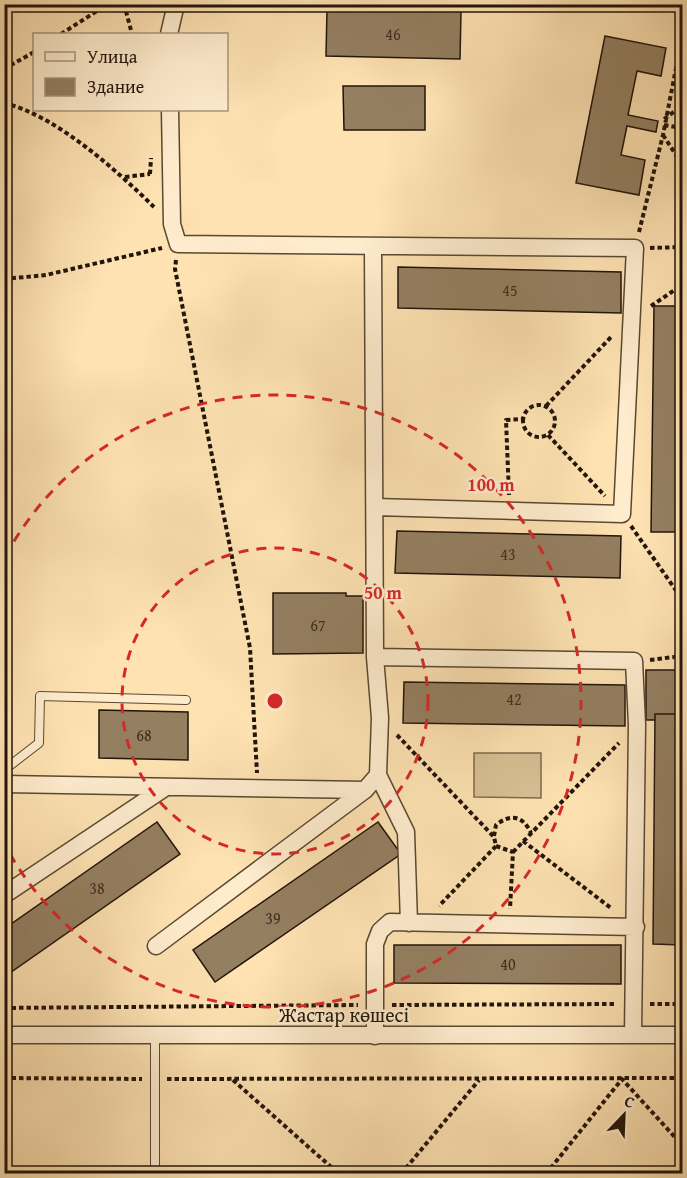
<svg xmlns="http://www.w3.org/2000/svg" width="687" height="1178" viewBox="0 0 687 1178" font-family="'Gentium Book Plus',serif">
<rect width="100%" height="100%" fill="#fee2b2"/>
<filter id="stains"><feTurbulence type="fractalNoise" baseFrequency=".00333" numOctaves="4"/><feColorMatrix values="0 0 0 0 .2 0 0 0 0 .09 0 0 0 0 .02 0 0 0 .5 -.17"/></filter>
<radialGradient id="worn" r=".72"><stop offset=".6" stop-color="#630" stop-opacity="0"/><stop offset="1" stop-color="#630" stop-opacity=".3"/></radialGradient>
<!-- green -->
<path fill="#d9bf95" stroke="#7e6a50" stroke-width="1.5" d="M474 753H541V798L474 797Z"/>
<!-- building -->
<path fill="#947f61" stroke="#22140a" stroke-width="1.5" d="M327 9 461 11 460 59 326 56Z
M605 36 666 48 661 76 637 71 628 115 658 121 656 132 627 126 621 155 645 160 639 195 576 183Z
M343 86H425V130H344Z
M398 267 621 272V313L398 308Z
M654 306H682V532H651Z
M397 531 621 536 620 578 395 573Z
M273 593H346V596H363V653L273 654Z
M646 670H682V714H655V720H646Z
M404 682 625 685V726L403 723Z
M99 710 188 712V760L99 758Z
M655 714H682V945L653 944Z
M157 822 180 854 4 977V929Z
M378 822 401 854 215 982 193 950Z
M394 945H621V984L394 983Z"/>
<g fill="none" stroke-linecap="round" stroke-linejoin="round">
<defs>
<path id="service" d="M4 770 39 743 40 696 186 700
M155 1174V1035"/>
<path id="minor" d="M169 34 176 4
M170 110 172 224 178 244 635 248 622 514 375 507
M373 246 375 657 380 718 378 775 406 832 409 923
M375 657 634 661 637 725 633 1035
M4 784 365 790 378 775
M4 895 166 787
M156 946 365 790
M4 1035H682
M375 1036V944L380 931 390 922 636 927"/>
</defs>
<!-- service casing -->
<use href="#service" stroke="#594834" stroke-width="10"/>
<!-- minor casing -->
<use href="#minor" stroke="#594834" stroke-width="19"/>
<!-- path -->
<path stroke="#22140a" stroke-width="4" stroke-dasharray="4.5 3" stroke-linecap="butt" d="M124 4 132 34
M61 34 108 4
M4 69 34 52
M4 103C57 116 116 170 154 207
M664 119 682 106
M664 125 682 128
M663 135 682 164
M150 174 151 158
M125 177 150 174
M639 232 663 135 679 53
M650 248 682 247
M176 260 175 269 250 648 257 773
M4 279 46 275 162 248
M651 306 682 285
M523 421a16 16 0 1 1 32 0a16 16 0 1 1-32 0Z
M546 406 612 336
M548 435 605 496
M509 495 506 420 523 419
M631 526 682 599
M650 660 682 656
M397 735 494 837 496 846 439 906
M494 836 496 825C511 813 523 816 531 833
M523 841 611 908
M496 846 513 852 510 909
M513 852 619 743
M650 1004H682
M392 1005 616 1004
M4 1008 358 1005
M4 1078 142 1079
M167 1079 682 1078
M233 1080 339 1174
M401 1174 479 1080
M546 1174 622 1079 682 1145"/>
<!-- service -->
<use href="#service" stroke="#feeccd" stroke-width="8"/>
<!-- minor -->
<use href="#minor" stroke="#feeccd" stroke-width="16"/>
</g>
<!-- distance rings -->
<g fill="none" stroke="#d62828" stroke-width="3" stroke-dasharray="10 8">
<circle cx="275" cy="701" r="153"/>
<path d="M5 557A306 306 0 1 1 5 845"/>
</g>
<g text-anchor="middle" stroke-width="5" stroke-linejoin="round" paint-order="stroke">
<!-- number labels -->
<g font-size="16" fill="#3e2f20">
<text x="393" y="40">46</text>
<text x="510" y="296">45</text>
<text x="508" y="560">43</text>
<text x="318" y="631">67</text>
<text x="514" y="705">42</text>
<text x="144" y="741">68</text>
<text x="97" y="894">38</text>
<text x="273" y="924">39</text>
<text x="508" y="970">40</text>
</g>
<!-- street labels -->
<g font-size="20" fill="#22140a" stroke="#feeccd">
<text x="344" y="1022">Жастар көшесі</text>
</g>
</g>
<circle cx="275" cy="701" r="9" fill="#d62828" stroke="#feeccd" stroke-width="3"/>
<g font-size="18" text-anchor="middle" font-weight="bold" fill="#d62828" stroke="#feeccd" stroke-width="5" stroke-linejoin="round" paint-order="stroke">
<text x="491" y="491">100 m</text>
<text x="383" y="599">50 m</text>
</g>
<!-- margin -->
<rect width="687" height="1178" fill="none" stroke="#fee2b2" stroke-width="24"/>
<rect x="6" y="6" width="675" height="1166" fill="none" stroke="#22140a" stroke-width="3"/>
<rect x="12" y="12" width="663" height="1154" fill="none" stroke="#22140a" stroke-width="1.5"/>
<!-- legend -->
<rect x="33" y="33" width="195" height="78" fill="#feeccd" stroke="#a6967f" stroke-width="1.5"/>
<rect x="45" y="52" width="30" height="9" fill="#feeccd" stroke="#a6967f" stroke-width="1.5"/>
<text x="87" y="63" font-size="18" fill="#22140a">Улица</text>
<rect x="45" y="78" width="30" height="18" fill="#947f61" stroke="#a6967f" stroke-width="1.5"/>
<text x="87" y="93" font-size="18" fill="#22140a">Здание</text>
<!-- north arrow -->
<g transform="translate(624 1115) rotate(23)" stroke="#feeccd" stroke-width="4.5" paint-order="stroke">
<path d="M0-4.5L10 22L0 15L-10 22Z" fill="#22140a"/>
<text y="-9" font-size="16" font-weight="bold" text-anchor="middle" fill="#22140a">С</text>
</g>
<rect width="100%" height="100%" filter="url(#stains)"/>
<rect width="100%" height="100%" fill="url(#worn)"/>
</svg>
